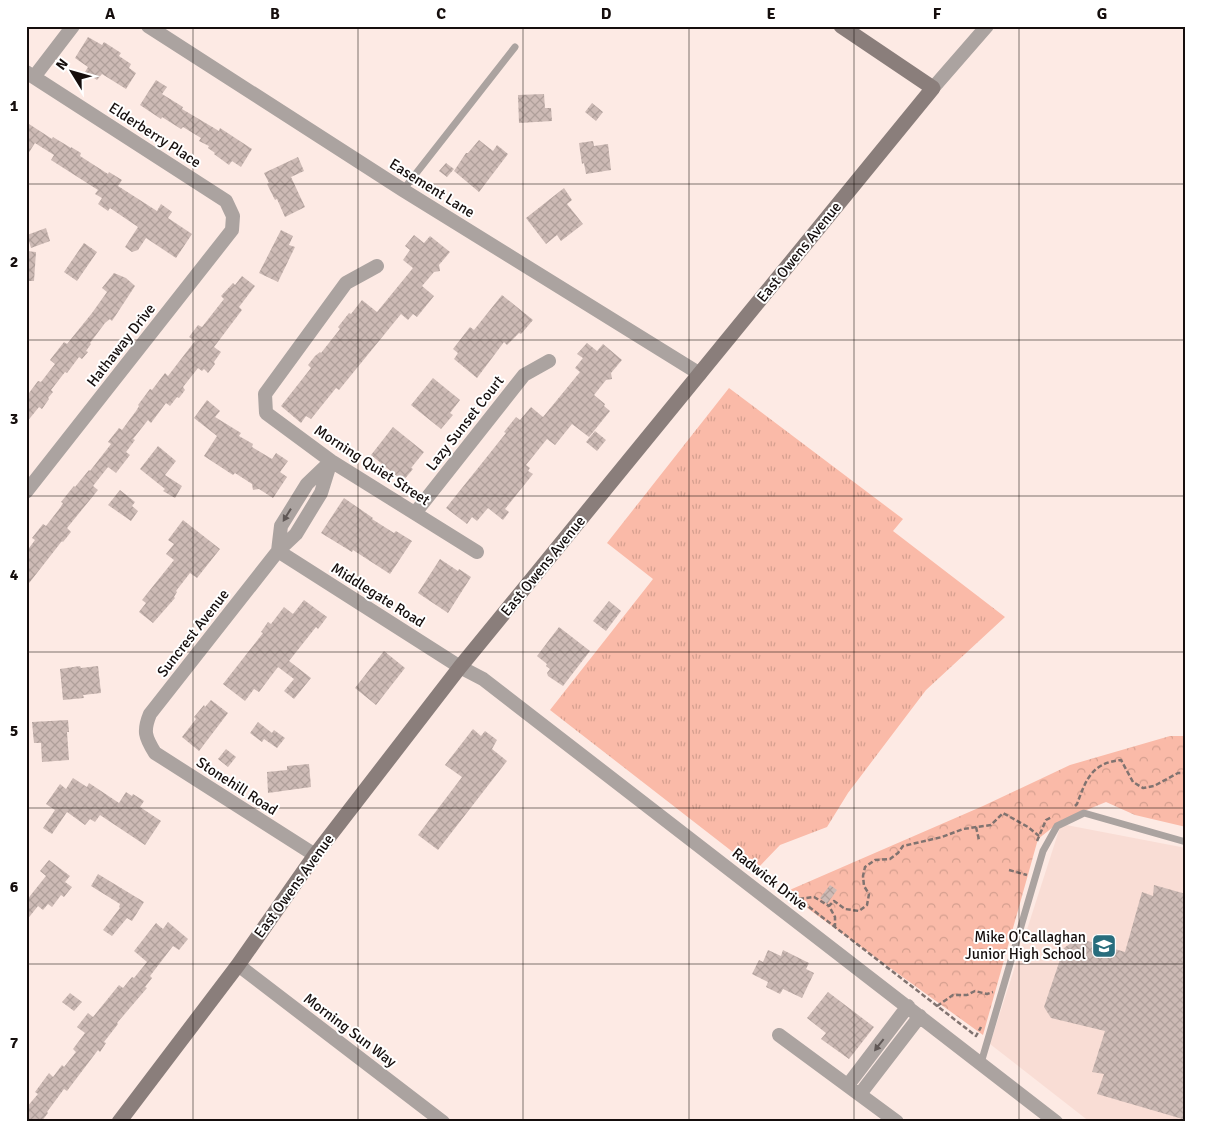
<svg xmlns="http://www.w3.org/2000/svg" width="1212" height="1148" viewBox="0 0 1212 1148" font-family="Signika,sans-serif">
<defs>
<pattern id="grass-tufts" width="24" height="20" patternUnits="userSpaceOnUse" patternTransform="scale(1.25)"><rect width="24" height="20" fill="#fabaa8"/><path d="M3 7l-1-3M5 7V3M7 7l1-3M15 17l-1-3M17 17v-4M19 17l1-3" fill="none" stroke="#d59f8f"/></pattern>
<pattern id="park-crowns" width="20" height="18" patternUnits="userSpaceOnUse" patternTransform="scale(1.25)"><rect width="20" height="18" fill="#fabaa8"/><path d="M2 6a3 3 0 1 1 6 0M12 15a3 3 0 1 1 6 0" fill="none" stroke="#d59f8f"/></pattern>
<pattern id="building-cross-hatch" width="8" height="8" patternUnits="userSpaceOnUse" patternTransform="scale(1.25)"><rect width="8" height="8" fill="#cdbab5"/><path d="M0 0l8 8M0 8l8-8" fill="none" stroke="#af9f9a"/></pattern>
</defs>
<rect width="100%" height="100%" fill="#fdeae4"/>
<!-- built -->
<path fill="#f9ddd5" d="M1061 824 1186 848V1122H1090L990 1044Z"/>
<!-- grass -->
<path fill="url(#grass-tufts)" d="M729 388 903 519 893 531 1005 617 926 690 848 793 827 827 780 845 756 870 550 710 653 579 607 543Z"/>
<!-- park -->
<path fill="url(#park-crowns)" d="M1170 736H1186V827L1135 815 1106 802 1062 820 1038 839 983 1035 785 892 983 806 1070 765Z"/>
<!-- building -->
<path fill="url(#building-cross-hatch)" d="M88 37 102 45 104 42 121 53 119 56 131 64 129 68 136 73 126 89 102 74 97 80 85 72 88 67 75 58Z
M156 80 167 87 162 94 183 107 182 109 219 131 220 128 252 149 241 167 232 161 229 165 214 154 215 153 208 148 209 146 199 141 201 138 183 127 181 129 162 117 161 119 140 105Z
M544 94 545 108H551L552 121 519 123 518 95Z
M592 103 603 112 596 121 585 112Z
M26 122 52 139 53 137 71 148V147L81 153 80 156 108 174 109 172 122 180 118 186 157 211 161 204 172 212 168 218 192 234 176 258 146 238 138 250 132 252 125 247 138 227 110 208 108 211 98 204 102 198 95 194 98 190 51 160 54 155 35 143 26 157Z
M479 140 493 151 497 145 508 154 479 192 454 171 466 153H468Z
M593 141 594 146 608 144 611 170 586 174 584 163 582 164 579 143Z
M298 157 304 171 291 177 305 207 285 217 277 199 275 200 267 184 269 183 264 173Z
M446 163 454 169 447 177 439 171Z
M564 188 572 200 567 204 583 224 561 241 557 235 546 244 526 218Z
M46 228 50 241 31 248 27 235Z
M281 230 293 236 289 245 295 247 278 282 259 273Z
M414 235 424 243 430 236 450 252 439 265 440 271 434 272 422 286 434 296 417 317 413 314 408 320 401 314 339 390 336 388 311 419 306 416 301 423 281 406 311 368 308 365 315 356 320 352 321 353 340 329 338 327 349 313 351 314 362 300 377 312 413 268 403 260 410 250 405 246Z
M84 243 97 252 77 281 64 272Z
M26 251 36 252 34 281H26Z
M114 273 126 278 135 286 112 321 110 319 105 323 90 343 91 344 86 351 88 352 82 359 79 357 67 373 65 372 51 390 53 392 48 398 49 399 42 409 39 407 26 423V397L38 381 41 382 55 364 50 360 64 342 67 344 92 313 107 292 102 288Z
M242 276 255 286 239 307 242 310 214 347 221 352 214 362 215 364 208 373 204 369 202 371 198 368 183 387 185 390 179 398 177 397 170 406 166 403 151 423 148 420 133 439 135 440 126 452 130 455 116 473 108 467 93 486 98 490 67 528 71 532 63 542 62 541 26 587V552L35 540 32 538 43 524 46 526 60 508 63 503 61 502 74 486 75 487 89 470 90 471 111 444 108 442 119 428 122 430 136 411 139 406 138 405 150 389 152 390 165 373 168 376 195 341 189 337 198 325 202 327 224 299 221 296 233 283 235 285Z
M502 295 533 320 521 334 519 333 507 345 504 342 477 378 454 359 458 353 453 349 470 327 474 330Z
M587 343 597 351 603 344 622 360 611 373 612 379 606 380 594 395 605 404 604 406 610 411 589 437 572 424 555 445 547 439 526 465 530 468 528 471 533 474 505 509 509 512 503 520 488 508 477 521 472 517 467 524 446 508 506 433 504 432 516 417 520 420 531 407 543 417 580 372 575 368 583 358 577 354Z
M433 378 460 400 450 413 453 415 441 429 411 405Z
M207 400 220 411 215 417 241 433 239 436 253 444 252 447 272 459 276 453 288 461 280 472 287 477 273 498 259 489 253 490 252 484 235 473 233 475 204 456 217 436 194 418Z
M393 427 424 452 411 468 413 469 403 481 371 455Z
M595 431 606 440 597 451 586 442Z
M158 446 176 461 165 475 182 486 175 498 163 491 165 489 140 469Z
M120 490 135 502 132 506 138 511 131 521 108 505Z
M344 498 373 518 372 519 394 533 396 531 412 541 390 574 353 550 352 552 321 533Z
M183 520 220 549 197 578 190 573 176 591 177 592 174 597 175 598 153 623 139 612 146 603 142 600 174 560 166 554 174 544 168 540Z
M440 559 458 571 459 569 471 577 448 613 418 593Z
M304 600 327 617 318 629 316 627 289 661 311 678 294 699 284 691 294 679 278 667 259 692 254 689 245 701 223 684 263 633 261 632 268 622 271 624 284 607 293 614Z
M609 601 621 611 606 631 593 621Z
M559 627 590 651 563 686 548 676 547 673 550 669 546 666 547 664 537 656Z
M384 651 405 668 376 705 355 688Z
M80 666 81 668 98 666 101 693 83 695 84 698 63 700 60 669Z
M211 700 228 713 199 751 182 737 196 719 194 717 204 705 205 707Z
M68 720 69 732H67L69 760 42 762 41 743H34L32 722Z
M258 722 272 733 274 730 285 738 277 748 264 739 262 742 250 733Z
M473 729 481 736 485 731 497 740 492 749 507 761 438 850 418 835 462 777 445 765Z
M226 749 236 757 228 767 218 759Z
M309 764 311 787 268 793 267 772 287 770V766Z
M73 778 87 787 89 783 119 803 126 792 132 796 133 794 144 801 140 807 161 821 145 845 100 815 95 822 90 819 85 825 67 812 52 834 43 828 55 810 46 804 60 784 66 789Z
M49 860 70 876 65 882 72 887 64 897 61 895 52 907 48 904 43 910 38 906 26 921V901L46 876 40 871Z
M98 874 144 902 132 921 127 918 112 936 103 930 120 908 119 907 120 904 91 886Z
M830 885 837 890 827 904 820 898Z
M1154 885 1186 894V1120L1097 1094 1104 1074 1092 1072 1105 1031 1051 1018 1044 1007 1064 948 1074 941 1084 940 1125 952 1142 892 1153 896Z
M168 922 188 939 179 950 173 946 150 976 152 978 145 987 147 988 117 1023 118 1024 104 1042 106 1043 100 1052 98 1050 67 1091 64 1089 47 1112 48 1113 41 1122H26V1108L38 1094 35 1092 49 1073 53 1077 62 1065 64 1067 76 1052 73 1049 85 1033 77 1027 88 1013 93 1017 119 985 123 988 132 977 134 978 147 962 134 951 156 923 163 929Z
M768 950 781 956 783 950 809 963 806 969 814 973 802 998 783 989 780 994 766 987 768 982 752 974 759 960 763 962Z
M828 992 874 1027 849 1059 821 1039 826 1033 807 1018Z
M70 993 82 1002 74 1011 62 1002Z"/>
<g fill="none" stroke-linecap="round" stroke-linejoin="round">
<!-- path -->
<path stroke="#807370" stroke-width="2.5" stroke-dasharray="5 2.5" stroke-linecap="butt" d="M1075 806 1077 804C1086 780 1091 763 1121 760L1133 782 1143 788 1154 786 1178 773H1186
M976 827 979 840
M1037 841 1046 820 1052 817
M1009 870 1027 875
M791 893 976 1036 981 1027
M799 899 814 897 829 906
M835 928V917L829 906 834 901 845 909 859 911 867 905 869 894 864 886 863 876 865 867 875 860 890 859 898 853 903 846 942 837 963 829 991 825 1003 813 1028 827 1039 836
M937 1006 953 995H967L975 991 987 994 993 992"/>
<!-- lane -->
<path stroke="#aba3a0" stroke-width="7" d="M403 190 515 47
M981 1063 1043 851 1057 826 1084 813 1186 842"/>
<!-- street -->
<path stroke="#aba3a0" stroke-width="14" d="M148 26 403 190 700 374
M26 72 226 201 233 216 232 230 26 492
M34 77 73 26
M933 88 987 26
M377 266 346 283 265 394 266 413 331 461 477 552
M415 513 524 375 549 361
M278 551 460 667 483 679 1056 1122
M278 551 281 526 307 484 330 462
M315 855 155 753C145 737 143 731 150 714L278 551 296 534 321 493 331 461
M238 965 443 1122
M779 1035 897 1122
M848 1085 908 1006
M860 1094 920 1016"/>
<!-- secondary -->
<path stroke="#8a7e7b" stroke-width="15" d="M119 1122 238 965 315 855 460 667 933 88 841 26"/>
</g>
<!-- one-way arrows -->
<defs><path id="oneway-solid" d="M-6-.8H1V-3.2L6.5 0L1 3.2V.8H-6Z" transform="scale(1.25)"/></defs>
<g fill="#605856">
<use href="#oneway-solid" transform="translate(287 515) rotate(122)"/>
<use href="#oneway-solid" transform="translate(879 1045) rotate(128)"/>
</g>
<!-- grid -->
<path fill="none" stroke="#150e0d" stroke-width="1" stroke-opacity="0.55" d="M193 26V1122M358 26V1122M523 26V1122M689 26V1122M854 26V1122M1019 26V1122M26 184H1186M26 340H1186M26 496H1186M26 652H1186M26 808H1186M26 964H1186"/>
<!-- icons -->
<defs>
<symbol id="school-square" viewBox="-11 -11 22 22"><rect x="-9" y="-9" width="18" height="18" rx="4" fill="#286d7d" stroke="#fff"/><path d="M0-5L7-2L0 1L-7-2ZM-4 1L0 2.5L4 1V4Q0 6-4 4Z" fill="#fff"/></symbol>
</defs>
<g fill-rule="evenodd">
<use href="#school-square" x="1090" y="932" width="28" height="28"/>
</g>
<g text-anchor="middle" stroke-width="4" stroke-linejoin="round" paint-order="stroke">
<!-- street labels -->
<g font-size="15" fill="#150e0d" stroke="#fff">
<text transform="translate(155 135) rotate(33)" y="5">Elderberry Place</text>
<text transform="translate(432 188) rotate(32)" y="5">Easement Lane</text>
<text transform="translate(799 252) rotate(-51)" y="5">East Owens Avenue</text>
<text transform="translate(121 345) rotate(-52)" y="5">Hathaway Drive</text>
<text transform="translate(465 423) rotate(-52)" y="5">Lazy Sunset Court</text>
<text transform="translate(372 465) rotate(33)" y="5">Morning Quiet Street</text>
<text transform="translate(543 566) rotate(-51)" y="5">East Owens Avenue</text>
<text transform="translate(378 595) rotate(32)" y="5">Middlegate Road</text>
<text transform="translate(193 633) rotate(-52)" y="5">Suncrest Avenue</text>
<text transform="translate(237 786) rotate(33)" y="5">Stonehill Road</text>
<text transform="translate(770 879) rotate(38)" y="5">Radwick Drive</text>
<text transform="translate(294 886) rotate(-54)" y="5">East Owens Avenue</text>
<text transform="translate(350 1030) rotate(37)" y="5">Morning Sun Way</text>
</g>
<!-- poi labels -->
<g font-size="15" fill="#150e0d" stroke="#fff" text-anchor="end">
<text x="1086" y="942">Mike O'Callaghan<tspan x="1086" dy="17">Junior High School</tspan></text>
</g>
</g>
<!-- border -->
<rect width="1212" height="1148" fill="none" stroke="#ffffff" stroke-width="55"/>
<!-- north arrow -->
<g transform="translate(72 72) rotate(307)" stroke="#ffffff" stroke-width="4" paint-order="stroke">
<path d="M0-4L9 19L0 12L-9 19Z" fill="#150e0d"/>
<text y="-8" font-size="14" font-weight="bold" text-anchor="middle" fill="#150e0d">N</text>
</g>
<rect x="28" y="28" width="1156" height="1092" fill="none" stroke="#150e0d" stroke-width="2"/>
<g font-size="16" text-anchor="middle" font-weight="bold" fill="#150e0d">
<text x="110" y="19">A</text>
<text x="275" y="19">B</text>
<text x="441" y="19">C</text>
<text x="606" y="19">D</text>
<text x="771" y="19">E</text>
<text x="937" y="19">F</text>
<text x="1102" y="19">G</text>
<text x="14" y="111">1</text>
<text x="14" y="267">2</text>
<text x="14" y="424">3</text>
<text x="14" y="580">4</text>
<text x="14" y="736">5</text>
<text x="14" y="892">6</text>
<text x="14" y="1048">7</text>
</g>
</svg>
